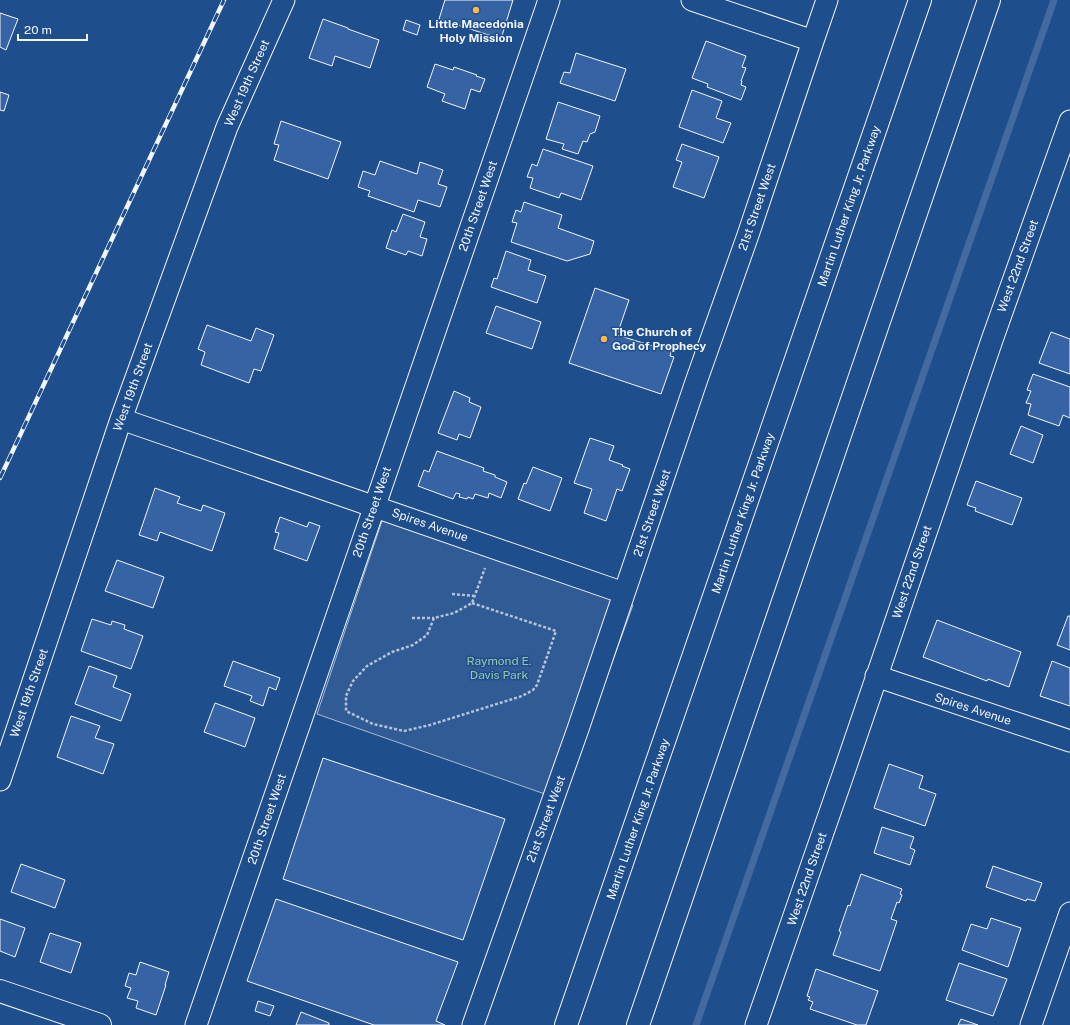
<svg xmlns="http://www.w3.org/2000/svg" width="1070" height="1025" viewBox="0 0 1070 1025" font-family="'Public Sans',sans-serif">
<rect width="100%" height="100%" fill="#1f4e8c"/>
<!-- built -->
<path fill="#305b95" stroke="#a8bbd7" d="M383 518 633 605 562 800 317 714Z"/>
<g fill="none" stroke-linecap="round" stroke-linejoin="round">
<!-- stream -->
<path stroke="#446ba0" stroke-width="7" d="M696 1025 1054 0"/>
</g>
<!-- building -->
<path fill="#3563a3" stroke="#f2f6ff" d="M445 0H513L501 39 439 19Z
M0 13 18 19 6 50 0 47Z
M323 19 348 28V29L379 40 370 68 335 56 332 66 309 58Z
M406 20 420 25 417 35 403 30Z
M706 41 746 56 742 67 746 68 741 81H742L741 85 746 87 741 100 707 87 708 84 692 78Z
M576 53 626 69 615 101 560 83 564 72 570 73Z
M435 64 453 70 454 67 477 75 476 76 485 79 480 92 471 89 465 109 442 101 445 94 427 87Z
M692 90 722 101 716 118 731 123 723 143 679 127Z
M0 92 9 95 4 111 0 110Z
M558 102 600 116 595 132 590 134 587 142 583 141 578 154 562 149 564 144 546 139Z
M281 121 341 142 328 179 274 160 279 145 274 144Z
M682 144 719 157 704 198 673 187 682 162 676 160Z
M543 149 593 166 581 200 561 193 559 198 530 188 533 178 527 177 532 164 537 166Z
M380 161 417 174 420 162 443 170 438 184 447 187 440 207 418 200 414 212 368 196 370 191 358 187 363 171 375 175Z
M524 202 562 215 558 228 594 241 590 254 567 261 511 242 517 223 512 222 516 210 521 212Z
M403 214 425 222 420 237 427 239 422 256 408 251 406 255 386 248 392 230 396 232Z
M506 251 531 260 528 270 546 276 537 303 491 287 494 278 497 279Z
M595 288 629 300 617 335 653 346 654 344 672 349 670 356 674 357 661 394 569 363Z
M496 306 541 322 532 349 486 333Z
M207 325 251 341 256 328 274 335 261 371 254 369 249 383 201 365 205 352 198 349Z
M1051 332 1070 339V374L1039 363Z
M1033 374 1070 387V418L1063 415 1059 426 1028 415 1031 404 1026 403 1031 391 1027 390Z
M454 391 470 398 469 402 481 407 470 438 459 434 457 440 438 433Z
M1021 426 1043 435 1033 463 1010 454Z
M590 438 614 446 609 460 623 465 622 466 630 469 622 491 617 489 606 521 584 513 592 489 574 483Z
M437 451 484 468 483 471 495 475V477L507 482 501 498 489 493 488 498 475 494 473 499 468 497 467 499 459 497 460 494 456 493 453 499 418 486 424 470 429 472Z
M533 467 562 478 550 511 518 499 524 483 526 484Z
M976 481 1022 498 1012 525 975 511 976 508 967 505Z
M155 488 180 497 177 503 201 511 203 505 225 513 212 551 160 532 157 541 139 535Z
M280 517 307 527 309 522 320 526 307 561 274 549 279 533 275 532Z
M117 560 164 577 153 608 105 591Z
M1068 616H1070V650L1057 645Z
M92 619 111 625 112 621 125 625 124 629 143 636 131 669 81 651Z
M937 620 1021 652 1009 687 988 679 987 681 923 657Z
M233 661 280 678 276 690 269 687 263 706 250 701 252 696 224 686Z
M1052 661 1070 668V706L1040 696Z
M89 666 117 676 113 687 131 694 121 721 75 704Z
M215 703 255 718 245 747 204 732Z
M71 716 100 726 95 738 114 744 103 774 57 757Z
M323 758 505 819 463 940 283 879Z
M889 764 923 776 919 788 936 794 925 826 874 808Z
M882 827 914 837 910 848 915 850 910 865 874 853Z
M21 864 65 880 55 908 11 892Z
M993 866 1042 883 1035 901 1027 899 1026 901 986 887Z
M861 874 902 889 900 894 902 895 899 903 897 902 891 919 897 921 880 971 833 955 841 932 839 931 848 905 850 906Z
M276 899 458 962 436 1021 445 1025H374L247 981Z
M991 918 1021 928 1008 967 962 950 971 924 987 929Z
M0 919 25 928 15 957 0 951Z
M50 933 81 943 71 973 40 962Z
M140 962 169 972 165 985H166L156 1015 136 1008 138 1001 127 998 131 988 125 986 129 973 136 975Z
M959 963 1007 979 993 1016 946 1000Z
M816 969 878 991 866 1025H857L810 1009 813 1002 808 1000 810 997 807 996Z
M258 1001 274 1006 270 1016 255 1011Z
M301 1012 329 1023V1025H296Z
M961 1019 978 1025H958Z"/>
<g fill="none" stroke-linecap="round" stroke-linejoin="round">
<defs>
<path id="street" d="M692 0 813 41
M121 419 624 593
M876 676 1070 741
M0 780 121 419 227 127 284 0
M196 1025 549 0
M473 1025 578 729 697 379 748 235 813 41 827 0
M756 1025 844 772 992 340 1070 121
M1031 1025 1070 913"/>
<path id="secondary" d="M0 991 100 1025"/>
<path id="highway" d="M566 1025 920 0
M638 1025 989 0"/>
</defs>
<!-- street casing -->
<use href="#street" stroke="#f2f6ff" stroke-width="23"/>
<!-- secondary casing -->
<use href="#secondary" stroke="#f2f6ff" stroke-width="24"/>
<!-- highway casing -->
<use href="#highway" stroke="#f2f6ff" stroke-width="24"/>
<!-- path -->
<path stroke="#b3c4dc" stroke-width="2.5" stroke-dasharray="3 2" stroke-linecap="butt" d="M452 594 475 596
M472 603 556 631 537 685 533 690 522 696 500 703 430 725 404 731 373 724 346 711V696L353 681 367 666 392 652 413 645 427 635 434 618 454 613 472 603 485 568
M412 618H434"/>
<!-- street -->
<use href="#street" stroke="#1f4e8c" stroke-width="21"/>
<!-- secondary -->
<use href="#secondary" stroke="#1f4e8c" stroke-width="22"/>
<!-- highway -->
<use href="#highway" stroke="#1f4e8c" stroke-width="22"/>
<defs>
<path id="rail" d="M0 478 224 0"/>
</defs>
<!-- rail casing -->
<use href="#rail" stroke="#f2f6ff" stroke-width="4.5"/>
<!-- rail -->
<use href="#rail" stroke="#1f4e8c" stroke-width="3" stroke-dasharray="9" stroke-linecap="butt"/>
</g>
<!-- markers -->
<g fill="#ffb74d" stroke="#1f4e8c" stroke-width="1.5">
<circle cx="476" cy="10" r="4"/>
<circle cx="604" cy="339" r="4"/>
</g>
<g text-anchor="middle" stroke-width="3" stroke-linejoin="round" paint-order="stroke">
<!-- poi labels -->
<g font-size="12" font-weight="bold" fill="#f2f6ff" stroke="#1f4e8c">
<text x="476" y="28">Little Macedonia<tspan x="476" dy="14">Holy Mission</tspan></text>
<text x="612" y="336" text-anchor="start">The Church of<tspan x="612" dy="14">God of Prophecy</tspan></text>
</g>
<!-- street labels -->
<g font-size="12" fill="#f2f6ff" stroke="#1f4e8c">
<text transform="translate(247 83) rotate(-66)" y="4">West 19th Street</text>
<text transform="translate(478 206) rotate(-71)" y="4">20th Street West</text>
<text transform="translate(849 206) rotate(-71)" y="4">Martin Luther King Jr. Parkway</text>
<text transform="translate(757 207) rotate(-71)" y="4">21st Street West</text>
<text transform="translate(1018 266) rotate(-70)" y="4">West 22nd Street</text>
<text transform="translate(133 387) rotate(-70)" y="4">West 19th Street</text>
<text transform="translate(372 512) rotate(-71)" y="4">20th Street West</text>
<text transform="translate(652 513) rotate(-71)" y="4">21st Street West</text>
<text transform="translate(743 513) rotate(-71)" y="4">Martin Luther King Jr. Parkway</text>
<text transform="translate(430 525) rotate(19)" y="4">Spires Avenue</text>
<text transform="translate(912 572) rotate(-71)" y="4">West 22nd Street</text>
<text transform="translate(29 693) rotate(-71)" y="4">West 19th Street</text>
<text transform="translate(973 709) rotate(18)" y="4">Spires Avenue</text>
<text transform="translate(267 819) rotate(-71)" y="4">20th Street West</text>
<text transform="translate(546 819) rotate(-70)" y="4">21st Street West</text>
<text transform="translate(638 819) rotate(-71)" y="4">Martin Luther King Jr. Parkway</text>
<text transform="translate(807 879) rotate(-71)" y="4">West 22nd Street</text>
</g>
<!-- park labels -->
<g font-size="12" fill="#97c8a6" stroke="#1f4e8c">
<text x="499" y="665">Raymond E.<tspan x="499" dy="14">Davis Park</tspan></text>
</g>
</g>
<!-- scale -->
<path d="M18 34v6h69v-6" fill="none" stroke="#f2f6ff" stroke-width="2"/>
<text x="24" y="34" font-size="12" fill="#f2f6ff" stroke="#1f4e8c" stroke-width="3" paint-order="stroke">20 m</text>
</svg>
